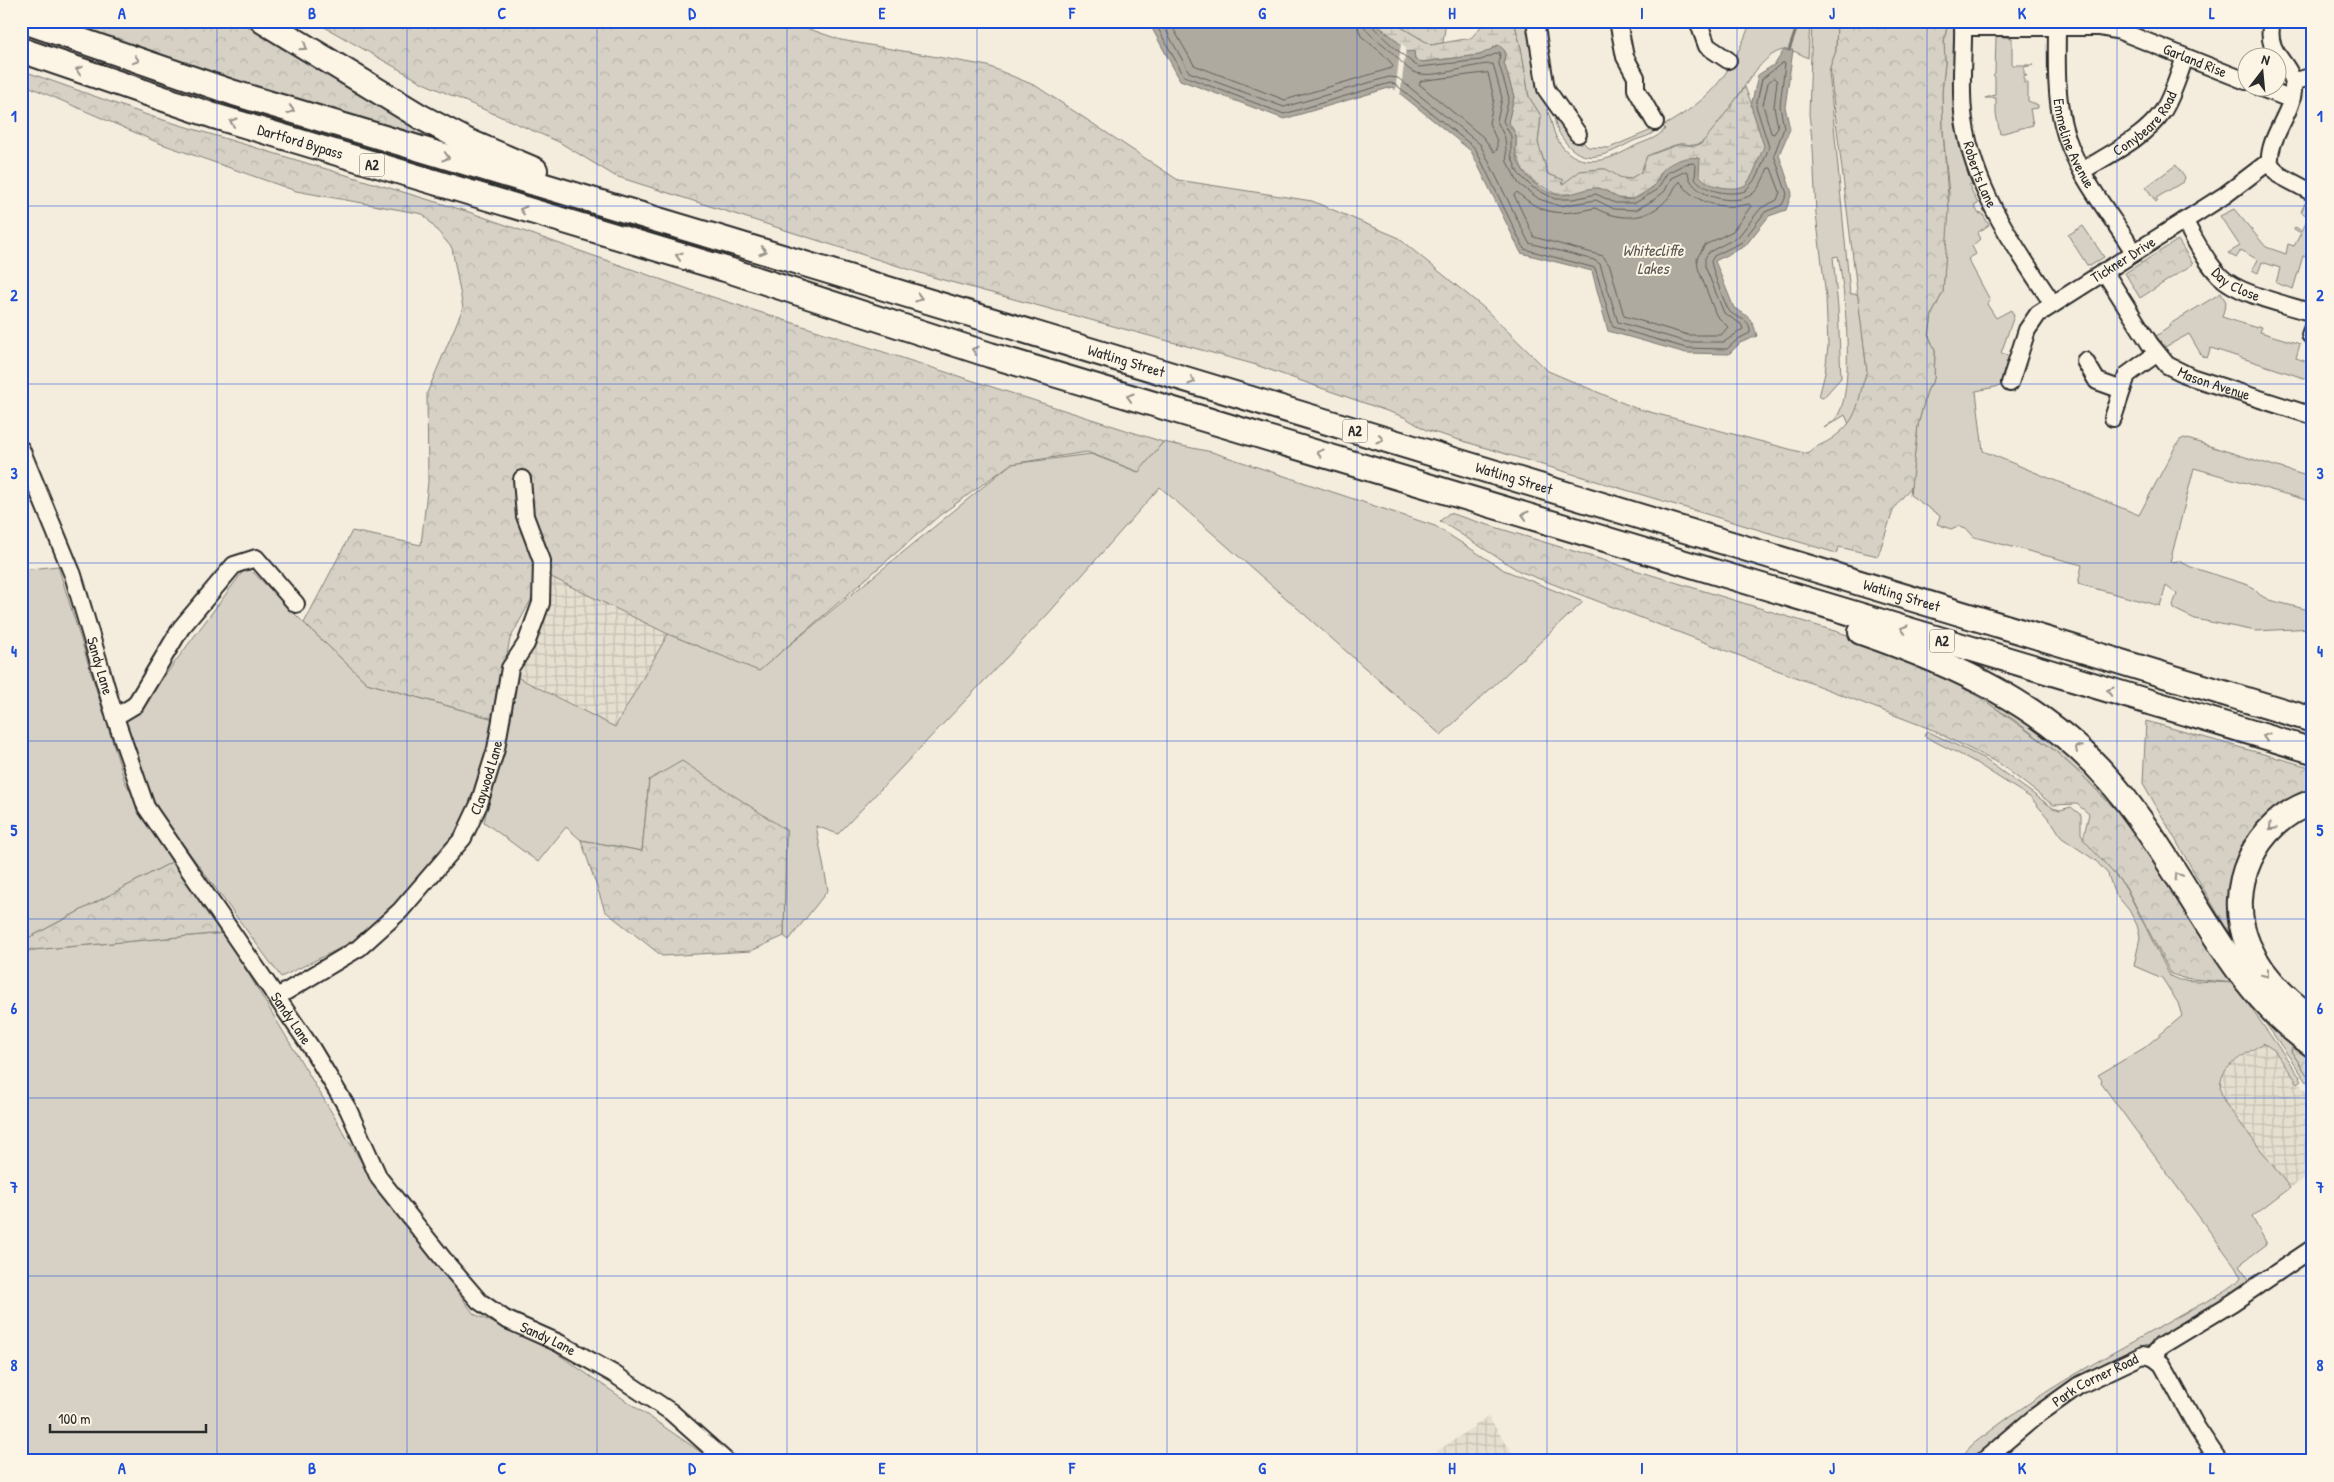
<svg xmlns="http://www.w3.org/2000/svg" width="2334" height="1482" viewBox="0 0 2334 1482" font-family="'Patrick Hand',sans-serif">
<defs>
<pattern id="industrial-grid" width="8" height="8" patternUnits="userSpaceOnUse" patternTransform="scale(1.25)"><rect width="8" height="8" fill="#e5dfd0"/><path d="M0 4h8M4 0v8" fill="none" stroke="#c5c0b3"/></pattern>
<pattern id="forest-crowns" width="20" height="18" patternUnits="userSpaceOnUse" patternTransform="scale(1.25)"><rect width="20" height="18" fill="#d6d1c4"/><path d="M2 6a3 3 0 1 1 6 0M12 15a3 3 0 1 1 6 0" fill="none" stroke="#b8b4a9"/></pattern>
<pattern id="wetland-marsh" width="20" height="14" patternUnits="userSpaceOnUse" patternTransform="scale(1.25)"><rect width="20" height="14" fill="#d6d1c4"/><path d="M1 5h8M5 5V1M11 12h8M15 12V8" fill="none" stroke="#b8b4a9"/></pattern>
</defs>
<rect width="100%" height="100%" fill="#f4edde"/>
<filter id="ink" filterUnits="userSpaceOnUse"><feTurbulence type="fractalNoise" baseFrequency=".02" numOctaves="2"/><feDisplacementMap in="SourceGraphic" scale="10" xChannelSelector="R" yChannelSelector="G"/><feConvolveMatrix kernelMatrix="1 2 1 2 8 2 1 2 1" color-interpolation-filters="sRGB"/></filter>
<g filter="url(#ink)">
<!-- industrial -->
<path fill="url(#industrial-grid)" d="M547 574 668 634 615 727 517 677 545 612Z
M2269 1040 2274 1050 2313 1101V1185L2307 1178 2290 1188 2221 1099 2219 1083 2225 1069Z
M1488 1417 1518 1461H1423Z"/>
<!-- green -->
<path fill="#d6d1c4" stroke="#807e78" d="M1514 21H1527L1538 89 1550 107 1547 110C1552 119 1552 130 1557 139 1575 170 1605 163 1631 148 1643 141 1656 140 1665 129L1663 126C1712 99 1732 73 1751 21H1810L1808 58C1800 54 1792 49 1783 50 1752 56 1728 126 1702 142 1694 148 1688 143 1680 144 1669 146 1657 152 1647 156L1641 172 1630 179 1617 177 1604 169 1582 171 1564 184H1561L1563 180 1548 174 1538 143 1541 116 1529 97 1521 48Z
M1812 21H1837L1836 51 1829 72 1850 294H1858L1867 371C1861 388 1861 409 1849 424L1845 415 1824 428C1829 424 1835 421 1838 415 1855 387 1845 289 1838 256L1833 257 1838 308 1841 378 1823 398 1819 397 1825 373 1828 346 1826 297 1816 214 1813 148 1809 114Z
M1948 21H1958L1959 144 1969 177 1977 182 1969 185 1978 204 1974 206 1979 214 1982 213 1989 225 1977 233 1980 239 1972 246 1976 254 1968 259 1990 300 1987 304 1996 318 2011 310 2014 316 2001 353 2014 357 2005 385 1976 391 1983 451 2139 515 2174 449 2180 440 2184 438 2313 478V502L2194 468 2170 562 2179 561 2191 567 2251 586 2260 595 2269 600 2313 611V628L2256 631 2195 619 2174 609 2173 605 2177 594 2166 586 2160 606 2078 584 2082 565 1974 537 1968 530 1958 526 1951 529 1937 524 1940 516 1910 495 1918 425 1927 391 1934 379 1935 351 1929 336 1932 314 1943 292 1949 194 1943 132 1942 92 1945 63 1944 42Z
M1996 36 2012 38V65H2033L2024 67V74L2027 76H2024V83H2028V101L2038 105V108L2030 109 2033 125 2000 134 1996 114V98H1985L1995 95V77L1993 75 1995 73Z
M1554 114 1588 147 1609 148 1654 129V132C1648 137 1640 138 1633 141 1608 154 1584 169 1563 139 1558 132 1554 123 1554 114Z
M2176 165 2185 178 2183 182 2156 198 2158 201 2156 202 2146 187Z
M2305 203 2313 207V221L2307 232 2313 235V258L2303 256 2293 289 2276 283 2280 268 2262 262 2258 273 2252 270 2258 260 2241 250 2236 258 2228 253 2240 246 2220 216 2234 209 2266 247 2286 254 2288 244 2294 246 2301 233 2294 229 2295 227 2302 231 2309 217 2301 212Z
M2083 226 2104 257 2090 266 2087 265 2068 235Z
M2221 293 2226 302 2222 317 2257 328 2258 326 2262 327 2260 332 2300 344 2296 358 2313 364V381L2211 348 2207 358 2202 356 2189 334 2165 347 2156 336 2171 326 2170 324Z
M1163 442 1212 452 1435 526 1504 570 1583 602 1441 735 1160 487 1047 615 838 834 816 826 828 890 789 940 784 936 786 830 649 780 642 851 581 840 566 827 538 862 484 822 517 677 615 727 668 634 759 670 1011 464 1091 454 1138 472Z
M58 566 125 782 172 862 21 942V570Z
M247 566 304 623 367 683 494 719 479 780 458 833 398 901 351 943 281 977 154 805 125 722 148 698Z
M1849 634 1932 663 2072 749 2148 843 2083 776 2054 750 2014 720 1964 688Z
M1927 731 1983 758 2053 808 2060 810 2071 807 2081 815V834L2126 888 2170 976 2179 980 2233 983 2302 1080 2298 1083 2274 1050 2263 1043C2240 1059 2208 1070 2225 1103L2290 1188 2252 1217 2267 1244 2239 1265 2253 1285 2161 1339 2102 1369 1979 1461H1961C1965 1447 1982 1438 1993 1429 2054 1382 2123 1348 2190 1310 2204 1302 2234 1289 2241 1277L2235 1266 2101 1083 2102 1080 2098 1075 2144 1048 2182 1016 2178 1003 2162 978 2134 966 2140 937 2137 925 2129 910 2114 892 2108 874 2095 860 2062 838 2054 825 2031 798 1973 761 1924 736Z
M224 933 362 1163 474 1314 549 1348 714 1461H21V951Z
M2236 982 2294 1041 2291 1051 2308 1076 2310 1086Z"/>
<!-- forest -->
<path fill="url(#forest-crowns)" stroke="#807e78" d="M61 21H238L430 135 406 134 273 94Z
M314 21H786L841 40 988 66 1036 86 1178 180 1312 201 1397 237 1484 308 1548 371 1635 408 1808 454C1815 445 1826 444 1834 437 1862 417 1856 400 1867 371L1833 97 1830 67 1836 51 1837 21H1948L1944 42 1945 63 1942 92 1943 132 1949 210 1943 292 1932 314 1929 336 1935 351 1934 379 1927 391 1918 425 1911 487 1894 508 1878 556 1839 547 1836 553 1426 430 1404 417 1253 364 936 278 615 176 559 142 423 83Z
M1391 21H1446L1443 43 1431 45Z
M21 70 150 116 466 211 694 291 1163 442 1139 472 1087 452 1011 464 940 515 759 671 668 634 545 574 510 639 494 719 367 683 304 623 352 531 421 545 428 482 427 393 463 308 452 248 423 214 296 191 159 143 21 83Z
M2178 240 2193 264 2140 298 2125 273Z
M1449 513 1864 640 1944 677 1984 700 2054 750 2083 776 2148 843 2235 983 2183 978 2171 974 2126 887 2083 839 2089 814 2077 804 2053 805 2000 764 1928 728 1519 571 1440 521Z
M2146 721 2313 768V790L2280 806 2243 841 2229 906 2238 949 2143 783Z
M682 761 786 830 784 936 751 951 662 956 605 911 581 840 642 851 649 780Z
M172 862 224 933 21 951V942Z
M2294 1041 2313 1056V1089L2308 1076 2291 1051Z"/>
<!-- wetland -->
<path fill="url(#wetland-marsh)" stroke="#807e78" d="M1372 21H1391L1431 45 1471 38 1486 21H1514L1521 48 1529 97 1541 116 1538 143 1548 174 1564 180 1561 183 1563 184 1580 171 1601 169H1606L1623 179H1630L1641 172 1647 156 1680 144 1694 146 1701 144 1716 126 1745 87 1786 193 1657 237 1697 157 1661 172 1654 186 1634 199 1616 198 1597 188 1574 194H1556L1535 183 1523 170 1516 153V135L1508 120 1514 97 1504 63 1505 51 1497 45 1489 52 1480 55 1420 62 1415 59 1414 52H1406L1395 39Z"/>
<!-- water -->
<path fill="#afaaa0" stroke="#7a7771" d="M1148 21H1372L1395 39 1406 52 1414 51 1415 60 1423 62 1480 55 1499 45 1505 51 1504 63 1514 97 1508 123C1510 127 1515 131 1516 136 1517 142 1515 149 1516 155 1520 173 1540 193 1559 195 1572 196 1584 188 1597 188 1611 189 1615 203 1633 199 1640 197 1650 191 1655 185 1659 181 1659 175 1662 171 1669 162 1690 154 1700 159L1699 174C1705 187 1734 192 1746 185L1753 174 1764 146 1751 106 1758 75 1775 64 1784 50H1793L1785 107 1790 129 1779 155 1792 193 1786 210 1769 216 1745 246 1715 261 1734 308C1748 315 1753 320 1757 336L1740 343 1729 354 1686 353 1608 331 1592 271 1521 253 1471 151 1392 87 1284 119 1180 80Z"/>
<!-- pier -->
<path fill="#f4edde" d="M1401 43 1406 48 1400 97 1395 93Z"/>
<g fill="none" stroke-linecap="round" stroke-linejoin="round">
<!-- shore -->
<path stroke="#605e5a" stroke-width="1" d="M1154 21 1184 76 1284 114 1390 83 1395 84 1475 148 1524 249 1595 268 1613 327 1686 348 1727 349 1738 339 1750 333C1751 318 1739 320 1730 312 1725 306 1712 269 1711 261L1714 256 1742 242 1765 212 1782 205 1787 194 1774 155 1784 128 1780 106 1785 63H1782L1762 79 1756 106 1769 147 1758 176 1745 191C1731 196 1704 192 1695 178L1696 165 1693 163 1685 164 1667 173 1657 190 1635 203H1615L1596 194 1574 199H1555L1532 187 1518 173 1511 155V136L1503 121 1509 98 1499 64 1500 52 1481 60 1419 67C1413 65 1370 27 1369 21
M1161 21 1189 72 1284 107 1389 77 1398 78 1480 144 1529 243 1594 260 1600 264 1618 322 1687 342H1724L1743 329 1741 324 1724 313 1705 266V258L1709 252 1738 237 1761 208 1777 200 1780 192 1771 168H1768C1763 179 1759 192 1747 197 1728 205 1690 195 1688 172L1686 171 1671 178 1665 191 1655 199 1636 210 1614 209 1596 200 1560 206 1539 199 1519 184 1507 162 1505 138 1497 121 1502 98 1493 64C1471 63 1429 83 1410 70 1401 63 1394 53 1385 46 1377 39 1364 33 1363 21
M1169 21 1194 65 1285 100 1392 68 1393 65 1382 53 1361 36 1356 21
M1488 73 1494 99 1489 123 1497 141V150L1494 152 1483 137 1419 84 1421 81Z
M1774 78 1777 81 1774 107 1778 127 1774 134 1771 133 1763 105 1768 83Z
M1680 182C1684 185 1686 190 1690 193 1706 206 1730 209 1749 204L1751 206 1733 231 1705 245 1697 258 1698 268 1716 315 1728 327 1721 335H1688L1624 316 1610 266 1603 256 1534 237 1514 195 1517 192C1544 217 1562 215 1595 208 1621 222 1649 221 1669 197 1674 192 1674 185 1680 182Z"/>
<!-- stream -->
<path stroke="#7a7771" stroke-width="3" d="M1789 50 1799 21"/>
<defs>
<g id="minor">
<path d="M1535 21 1546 89 1578 134"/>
<path d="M1618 21 1625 57 1636 77V89L1655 122"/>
<path d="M1698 21 1707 46 1728 60"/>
<path id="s1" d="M1963 21C1964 54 1959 88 1964 120 1974 190 2015 247 2053 304"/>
<path id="s2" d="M2057 21C2057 55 2055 92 2063 125 2074 171 2109 212 2134 252"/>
<path d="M2272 21C2264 56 2291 60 2293 86 2295 111 2267 137 2270 164L2279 175 2313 193"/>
<path id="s3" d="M1963 27H2099L2120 31 2246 81"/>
<path d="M2293 82 2313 76"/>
<path d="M2261 88 2282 96"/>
<path id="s4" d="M2082 171C2110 154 2144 138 2163 111 2173 95 2179 74 2185 57"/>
<path id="s5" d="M2184 221C2195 239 2205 261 2220 276 2237 294 2288 305 2313 313"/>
<path id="s6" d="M2104 271 2150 344 2167 365 2191 377 2313 416"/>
<path d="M2310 335 2313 327"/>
<path d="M2085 361 2097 381 2122 390"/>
<path id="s7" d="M2010 383 2027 330 2038 314 2225 195 2263 166 2270 164"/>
<path d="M2113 418 2127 375 2156 354"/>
<path id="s8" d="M21 449 73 575 115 717 146 807 312 1049 348 1109 379 1178 448 1265 479 1301 505 1319 559 1343 614 1374 671 1412 726 1461"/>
<path d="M115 717 135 705 181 628 234 565 256 558 296 604"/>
<path id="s9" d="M277 997 359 948 400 911 463 838 479 804 496 749 510 668 526 644 541 603 542 561 525 516 522 479"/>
<path d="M2152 1357 2161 1346 2232 1303 2313 1248"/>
<path id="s10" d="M1983 1461 2036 1416 2078 1386 2143 1355 2153 1357 2162 1364 2197 1428 2219 1461"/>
</g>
<g id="highway">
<path d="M24 21 234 93 705 234"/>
<path d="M263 21 421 117 467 141 535 170"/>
<path id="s11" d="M21 50 214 116 725 269 990 355 2313 751"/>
<path id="s12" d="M709 235 2313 720"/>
<path d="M1861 632C1954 664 2046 705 2111 782 2134 809 2154 839 2173 869 2214 933 2248 1000 2313 1045"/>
<path d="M2313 802C2255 821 2224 888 2248 945 2261 975 2286 1000 2313 1019"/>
</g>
</defs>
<!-- minor casing -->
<use href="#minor" stroke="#2b2b2b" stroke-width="20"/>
<!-- highway casing -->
<use href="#highway" stroke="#2b2b2b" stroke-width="28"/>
<!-- minor -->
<use href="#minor" stroke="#fcf5e5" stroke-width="16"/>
<!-- highway -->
<use href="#highway" stroke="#fcf5e5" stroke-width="24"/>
</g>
<!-- one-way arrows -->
<defs><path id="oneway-chevron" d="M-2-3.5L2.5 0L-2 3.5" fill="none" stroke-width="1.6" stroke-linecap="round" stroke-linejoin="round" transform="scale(1.25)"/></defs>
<g stroke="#949088">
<use href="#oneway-chevron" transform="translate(304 47) rotate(33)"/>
<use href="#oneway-chevron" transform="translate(136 60) rotate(19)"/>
<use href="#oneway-chevron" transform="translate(79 70) rotate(-161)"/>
<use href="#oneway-chevron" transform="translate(291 110) rotate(17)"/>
<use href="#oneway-chevron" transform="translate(233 122) rotate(-163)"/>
<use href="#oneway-chevron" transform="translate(446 157) rotate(16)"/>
<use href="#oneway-chevron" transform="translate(523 210) rotate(-164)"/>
<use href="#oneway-chevron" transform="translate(763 251) rotate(17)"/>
<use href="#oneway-chevron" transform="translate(679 256) rotate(-163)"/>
<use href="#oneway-chevron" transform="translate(919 298) rotate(17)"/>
<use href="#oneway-chevron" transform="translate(975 350) rotate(-162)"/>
<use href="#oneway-chevron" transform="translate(1192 381) rotate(17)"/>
<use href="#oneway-chevron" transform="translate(1130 397) rotate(-163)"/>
<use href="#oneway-chevron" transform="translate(1380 439) rotate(17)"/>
<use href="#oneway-chevron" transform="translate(1320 453) rotate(-163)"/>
<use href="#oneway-chevron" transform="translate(1525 515) rotate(-163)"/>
<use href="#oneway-chevron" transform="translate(1904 629) rotate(-163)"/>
<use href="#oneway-chevron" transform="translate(2110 691) rotate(-164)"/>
<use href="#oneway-chevron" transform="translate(2266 737) rotate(-163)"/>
<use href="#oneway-chevron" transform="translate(2078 748) rotate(-138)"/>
<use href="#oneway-chevron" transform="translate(2272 827) rotate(134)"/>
<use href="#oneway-chevron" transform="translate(2178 876) rotate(-122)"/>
<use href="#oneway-chevron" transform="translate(2266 974) rotate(52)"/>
</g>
</g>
<!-- grid -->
<path fill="none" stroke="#1d4ed8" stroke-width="1" stroke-opacity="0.55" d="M217 21V1461M407 21V1461M597 21V1461M787 21V1461M977 21V1461M1167 21V1461M1357 21V1461M1547 21V1461M1737 21V1461M1927 21V1461M2117 21V1461M21 206H2313M21 384H2313M21 563H2313M21 741H2313M21 919H2313M21 1098H2313M21 1276H2313"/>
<g text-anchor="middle" stroke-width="4" stroke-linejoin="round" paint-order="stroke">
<!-- shield labels -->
<g fill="#fcf5e5" stroke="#6a6863" stroke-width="1">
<rect x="359.5" y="153.5" width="25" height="23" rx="4"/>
<rect x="1342.5" y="419.5" width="25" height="23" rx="4"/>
<rect x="1929.5" y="629.5" width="25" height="23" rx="4"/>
</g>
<g font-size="14" font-weight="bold" fill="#2b2b2b">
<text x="372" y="170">A2</text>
<text x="1355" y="436">A2</text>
<text x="1942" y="646">A2</text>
</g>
<!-- street labels -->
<g font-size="15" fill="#2b2b2b" stroke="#fcf5e5">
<text dy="5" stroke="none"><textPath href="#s3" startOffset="238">Garland Rise</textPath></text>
<text dy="5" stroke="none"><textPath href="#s4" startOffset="80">Conybeare Road</textPath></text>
<text dy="5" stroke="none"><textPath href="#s2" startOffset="125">Emmeline Avenue</textPath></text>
<text dy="5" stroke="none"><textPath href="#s11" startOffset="294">Dartford Bypass</textPath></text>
<text dy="5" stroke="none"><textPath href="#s1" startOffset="156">Roberts Lane</textPath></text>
<text dy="5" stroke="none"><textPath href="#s7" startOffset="176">Tickner Drive</textPath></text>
<text dy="5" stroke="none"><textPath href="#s5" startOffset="84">Day Close</textPath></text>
<text dy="5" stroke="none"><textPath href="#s12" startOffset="436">Watling Street</textPath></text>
<text dy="5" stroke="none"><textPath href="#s6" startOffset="164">Mason Avenue</textPath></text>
<text dy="5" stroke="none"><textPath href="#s12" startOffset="841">Watling Street</textPath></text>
<text dy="5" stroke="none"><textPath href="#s12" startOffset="1246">Watling Street</textPath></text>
<text dy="5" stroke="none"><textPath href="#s8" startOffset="231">Sandy Lane</textPath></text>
<text dy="5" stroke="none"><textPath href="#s9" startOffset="312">Claywood Lane</textPath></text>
<text dy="5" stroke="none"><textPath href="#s8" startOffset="636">Sandy Lane</textPath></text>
<text dy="5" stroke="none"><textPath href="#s8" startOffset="1056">Sandy Lane</textPath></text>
<text dy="5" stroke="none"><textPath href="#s10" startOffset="139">Park Corner Road</textPath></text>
</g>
<!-- water labels -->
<g font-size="16" font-style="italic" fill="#595754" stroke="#fcf5e5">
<text x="1653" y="256">Whitecliffe<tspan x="1653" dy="18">Lakes</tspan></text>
</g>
</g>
<!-- margin -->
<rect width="2334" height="1482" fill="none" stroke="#fcf5e5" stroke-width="55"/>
<!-- north arrow -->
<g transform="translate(2262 72) rotate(16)"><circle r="24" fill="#fcf5e5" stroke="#a8a49b"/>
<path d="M0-4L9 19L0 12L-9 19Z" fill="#2b2b2b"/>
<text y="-8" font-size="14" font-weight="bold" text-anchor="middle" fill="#2b2b2b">N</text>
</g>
<!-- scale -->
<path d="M50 1424v8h156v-8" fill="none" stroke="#2b2b2b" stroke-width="2.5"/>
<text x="58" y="1424" font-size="15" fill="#2b2b2b" stroke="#fcf5e5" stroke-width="4" paint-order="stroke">100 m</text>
<rect x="28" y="28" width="2278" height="1426" fill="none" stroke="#1d4ed8" stroke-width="2"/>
<g font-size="16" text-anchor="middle" font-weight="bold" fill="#1d4ed8">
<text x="122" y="19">A</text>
<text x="312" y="19">B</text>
<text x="502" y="19">C</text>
<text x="692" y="19">D</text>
<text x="882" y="19">E</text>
<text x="1072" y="19">F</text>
<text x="1262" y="19">G</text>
<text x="1452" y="19">H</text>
<text x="1642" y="19">I</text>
<text x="1832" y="19">J</text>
<text x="2022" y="19">K</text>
<text x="2212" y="19">L</text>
<text x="14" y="122">1</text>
<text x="2320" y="122">1</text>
<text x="14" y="301">2</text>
<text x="2320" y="301">2</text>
<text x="14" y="479">3</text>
<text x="2320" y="479">3</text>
<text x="14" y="657">4</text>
<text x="2320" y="657">4</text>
<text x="14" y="836">5</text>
<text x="2320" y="836">5</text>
<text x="14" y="1014">6</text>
<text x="2320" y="1014">6</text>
<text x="14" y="1193">7</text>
<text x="2320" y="1193">7</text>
<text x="14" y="1371">8</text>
<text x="2320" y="1371">8</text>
<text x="122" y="1474">A</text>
<text x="312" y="1474">B</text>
<text x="502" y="1474">C</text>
<text x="692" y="1474">D</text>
<text x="882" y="1474">E</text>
<text x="1072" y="1474">F</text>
<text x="1262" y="1474">G</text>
<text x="1452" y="1474">H</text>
<text x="1642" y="1474">I</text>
<text x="1832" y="1474">J</text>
<text x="2022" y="1474">K</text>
<text x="2212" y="1474">L</text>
</g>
</svg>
